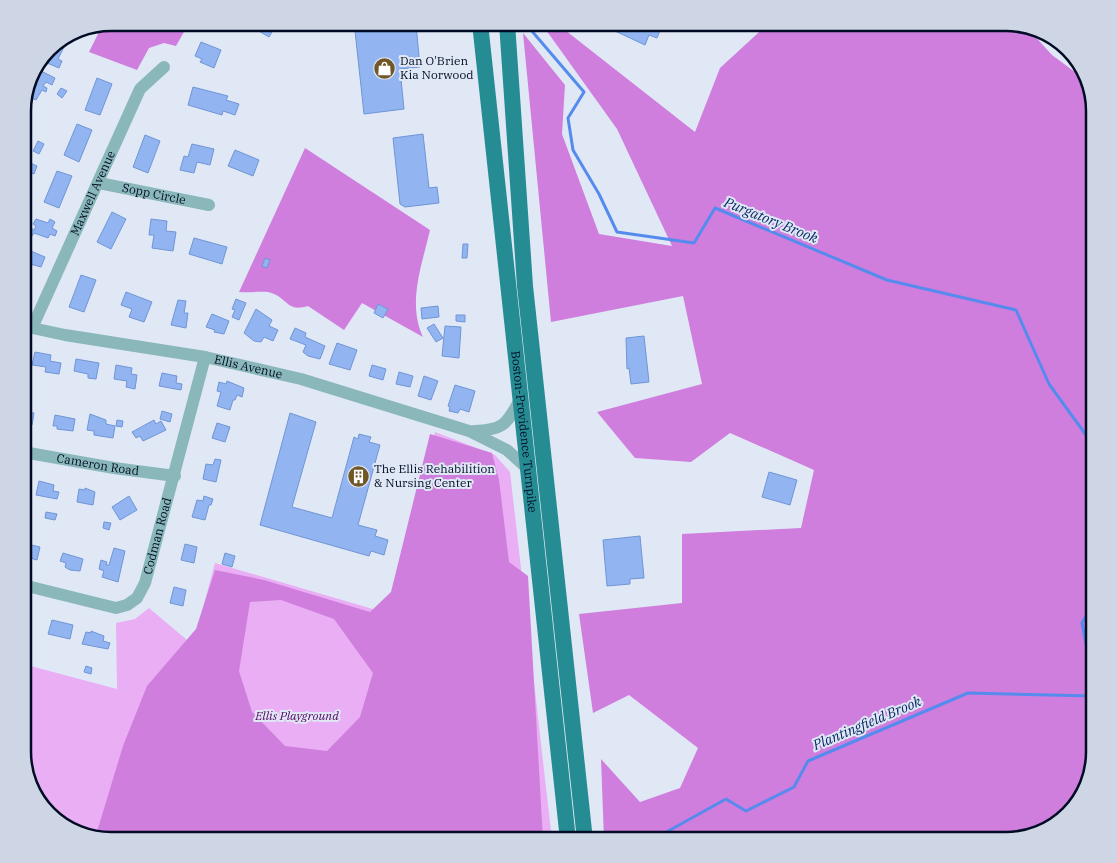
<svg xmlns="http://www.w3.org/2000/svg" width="1117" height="863" viewBox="0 0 1117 863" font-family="'IBM Plex Serif',serif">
<rect width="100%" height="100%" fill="#e0e8f6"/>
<!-- green -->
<path fill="#e9aef3" d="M435 432 495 455 510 472 552 840H111C99 836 65 828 56 821 11 784 23 716 23 664L117 689 116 623 135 619 149 608 193 645 215 563 390 614Z"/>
<!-- forest -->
<path fill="#cf7edd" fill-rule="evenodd" d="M111 23H192L190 28 185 30 176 46 164 43 149 48 137 70 89 52 102 26Z
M541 23H556L695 132 720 68 769 23H1006L1030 31 1052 55 1087 81 1094 111V752L1076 806 1045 831 1006 840H604L601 759 640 802 680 788 698 748 629 695 593 713 579 614 682 603V534L801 528 814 470 730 433 691 462 635 458 597 412 702 384 683 296 551 322 523 33 565 85 562 134 599 234 672 246 617 129Z
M305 148 430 230C422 265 407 303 423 337L362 303 344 330 308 306C286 313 287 296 268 292 260 291 248 293 239 292Z
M430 434 492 453 499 480 509 562 528 576 543 840H111L96 835 123 746 147 686 196 629 215 570 264 580 370 612 391 592ZM281 600 334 619 373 673 360 717 327 751 285 746 252 712 239 671 250 602Z"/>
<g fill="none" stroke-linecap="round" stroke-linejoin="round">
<!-- stream -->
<path stroke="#568bee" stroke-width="3" d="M525 23 584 92 568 118 573 150 599 194 617 232 694 243 715 208 887 280 1016 310 1049 384 1094 446
M1094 603 1082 623 1094 686
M652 840 726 799 746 811 794 787 808 761 968 693 1094 696"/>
</g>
<!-- building -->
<path fill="#92b5f1" stroke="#7095d6" d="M245 23H277L269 37Z
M603 23H669L666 30 661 28 657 38 649 35 645 45 602 25Z
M416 24 420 67 400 69 404 109 364 114 355 31Z
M68 39 58 59 62 61 59 68 47 63 51 54 54 53 48 51 53 45Z
M201 42 221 50 214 68 200 62 202 59 195 56Z
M37 69 55 78 52 85 46 82 43 86 47 88 46 92 42 90 36 100 25 95 30 80Z
M97 78 112 84 100 115 85 110Z
M193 87 228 96 226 100 239 104 235 115 223 111 222 115 188 105Z
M61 88 67 91 62 98 57 94Z
M77 124 92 130 79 162 64 155Z
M423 134 429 188 437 187 439 203 405 207 400 204 393 138Z
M145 135 160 141 148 173 133 167Z
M38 141 44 144 39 154 33 151Z
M192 144 214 149 210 165 197 162 194 173 180 170 184 156 188 157Z
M235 150 259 160 253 176 228 166Z
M28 162 37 166 34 174 24 170Z
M57 171 72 176 59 208 44 202Z
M112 212 126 219 111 249 97 242Z
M36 219 48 223 50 219 55 222 52 228 57 231 55 236 50 234 48 238 34 233 30 239 23 235 24 225 34 230 36 226 33 224Z
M151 219 167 221 166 231 176 232 173 251 152 248 154 235H149Z
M194 238 227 247 222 264 189 254Z
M463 244H468L467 258H462Z
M26 249 45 257 41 267 23 262Z
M265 258 270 260 267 268 262 266Z
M81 275 96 280 84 312 69 307Z
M126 292 152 302 144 322 129 317 132 309 121 305Z
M236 299 246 303 239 320 232 317 235 310 232 309Z
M178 300 186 301 184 313H188L186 328 171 325Z
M378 304 388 309 383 318 374 313Z
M438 306 439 317 422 319 421 308Z
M256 309 272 320 269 326 278 330 273 341 264 337 261 342 254 341 244 333Z
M212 314 229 321 224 334 214 332 215 330 206 327Z
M456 315H465V322L456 321Z
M434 324 443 338 436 342 427 328Z
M445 326 461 327 459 358 442 356Z
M295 328 306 333 305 337 325 346 320 359 308 356 303 352 306 345 290 339Z
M644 336 649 382 631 384 629 368 627 369 626 338Z
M337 343 357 350 350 370 329 364Z
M35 352 51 355 50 361 61 363 59 374 45 372 46 367 32 365Z
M76 359 99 363 96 379 88 378V374L74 371Z
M116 365 132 368 131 374 137 375 135 389 126 387 127 381 114 379Z
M372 365 386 369 383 380 369 376Z
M399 372 413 376 410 387 396 384Z
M162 373 177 376 176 383 182 384 181 390 159 386Z
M424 376 438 381 431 400 418 396Z
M227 381 244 388 242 397 237 395 235 400H233L230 410 217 406 221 392 217 391 219 382 226 384Z
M455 385 475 391 469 412 460 409 458 413 449 411 450 407 448 406Z
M23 411 34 413 32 425 23 423Z
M162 411 172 414 170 422 160 419Z
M290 413 316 422 292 507 332 518 354 437 358 439 359 434 371 437 369 442 380 445 358 525 377 530 375 536 388 540 384 555 371 551 369 556 260 525Z
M90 414 106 420V424L115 426 113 438 94 435V431L87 430Z
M55 415 75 419 73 431 57 429V426H53Z
M117 420 123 421 122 427 116 426Z
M154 420 156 424 161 421 166 430 143 441 140 436 136 438 132 432Z
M217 423 230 427 225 442 212 438Z
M215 459 221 460 216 482 203 479 206 464 213 465Z
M769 472 797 480 790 505 762 497Z
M39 481 54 485 53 491 59 492 57 499 36 495Z
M85 488 95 492 93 505 77 502 79 489 85 490Z
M129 496 137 510 120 520 112 507Z
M204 496 213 499 211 505H209L205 520 192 517 197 500 203 501Z
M46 512 57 514 55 520 45 518Z
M104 522 111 523 109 530 103 528Z
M640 536 644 578 630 579V584L607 586 603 540Z
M23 543 40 547 37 560 23 556Z
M185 544 197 547 194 563 181 560Z
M114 548 125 551 118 582 102 577 104 571 99 569 101 560 107 562 106 565H109Z
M63 553 83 559 80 571 70 570 65 567 66 563 60 561Z
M225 553 235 556 232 567 222 564Z
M174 587 186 590 183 606 170 603Z
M23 615 29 617 25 629 29 630 28 636 23 634Z
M52 620 73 625 70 639 48 634Z
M91 631 104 636 103 641 110 643 108 649 82 644 86 632 91 633Z
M86 666 92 668 91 674 84 672Z"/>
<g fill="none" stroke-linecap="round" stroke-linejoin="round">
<!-- minor -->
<g stroke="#8ab7ba" stroke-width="12">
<path id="s1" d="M99 183 209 205"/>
<path id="s2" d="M23 326 65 335 205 357 301 379 469 431 507 450 528 469"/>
<path id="s3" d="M32 328 140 89 164 67"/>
<path d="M474 431C504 430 507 424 521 398"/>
<path id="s4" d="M23 452 114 468 175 476"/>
<path id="s5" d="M23 585 116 608 127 605 137 598 145 583 205 357"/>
</g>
<!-- major -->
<g stroke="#268c93" stroke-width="16">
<path id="s6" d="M480 23 568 840"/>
<path d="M507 23 525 286 585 840"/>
</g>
</g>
<!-- icons -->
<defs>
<symbol id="shop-disc" viewBox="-11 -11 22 22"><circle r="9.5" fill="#6f5728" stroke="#e0e8f6"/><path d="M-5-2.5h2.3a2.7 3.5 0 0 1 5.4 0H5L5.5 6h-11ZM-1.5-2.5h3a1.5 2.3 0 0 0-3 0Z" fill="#fff"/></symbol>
<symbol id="building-disc" viewBox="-11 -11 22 22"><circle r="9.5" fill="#6f5728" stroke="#e0e8f6"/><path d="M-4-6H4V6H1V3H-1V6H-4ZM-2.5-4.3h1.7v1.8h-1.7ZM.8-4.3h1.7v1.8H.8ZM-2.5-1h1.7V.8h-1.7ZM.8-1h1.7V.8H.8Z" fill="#fff"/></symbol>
</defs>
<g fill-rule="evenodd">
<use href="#shop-disc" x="372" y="56" width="25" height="25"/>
<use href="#building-disc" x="346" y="464" width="25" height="25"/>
</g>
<g text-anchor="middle" stroke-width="4" stroke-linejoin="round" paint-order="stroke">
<!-- poi labels -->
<g font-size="12" fill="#020c24" stroke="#e0e8f6" text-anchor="start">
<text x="400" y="65">Dan O'Brien<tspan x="400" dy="14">Kia Norwood</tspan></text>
<text x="374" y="473">The Ellis Rehabilition<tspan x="374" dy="14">&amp; Nursing Center</tspan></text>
</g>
<!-- street labels -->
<g font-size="12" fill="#020c24" stroke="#e0e8f6">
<text dy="4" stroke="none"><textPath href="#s3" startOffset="148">Maxwell Avenue</textPath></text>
<text dy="4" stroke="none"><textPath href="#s1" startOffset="56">Sopp Circle</textPath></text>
<text dy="4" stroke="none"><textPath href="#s2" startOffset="229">Ellis Avenue</textPath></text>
<text dy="4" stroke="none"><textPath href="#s6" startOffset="411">Boston-Providence Turnpike</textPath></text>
<text dy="4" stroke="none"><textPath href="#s4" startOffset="76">Cameron Road</textPath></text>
<text dy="4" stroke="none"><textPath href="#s5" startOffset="185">Codman Road</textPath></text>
</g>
<!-- park labels -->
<g font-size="12" font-style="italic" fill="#550461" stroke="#e0e8f6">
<text x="297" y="720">Ellis Playground</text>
</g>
<!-- water labels -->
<g font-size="14" font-style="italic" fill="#082864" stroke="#e0e8f6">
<text transform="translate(771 220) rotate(22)" y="5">Purgatory Brook</text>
<text transform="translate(867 723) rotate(-23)" y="5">Plantingfield Brook</text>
</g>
</g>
<!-- crop -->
<path d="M0 0H1117V863H0ZM111 31H1006A80 80 0 0 1 1086 111V752A80 80 0 0 1 1006 832H111A80 80 0 0 1 31 752V111A80 80 0 0 1 111 31Z" fill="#ced6e5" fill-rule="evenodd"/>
<path fill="none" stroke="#020c24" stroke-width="2.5" d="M111 31H1006A80 80 0 0 1 1086 111V752A80 80 0 0 1 1006 832H111A80 80 0 0 1 31 752V111A80 80 0 0 1 111 31Z"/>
</svg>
